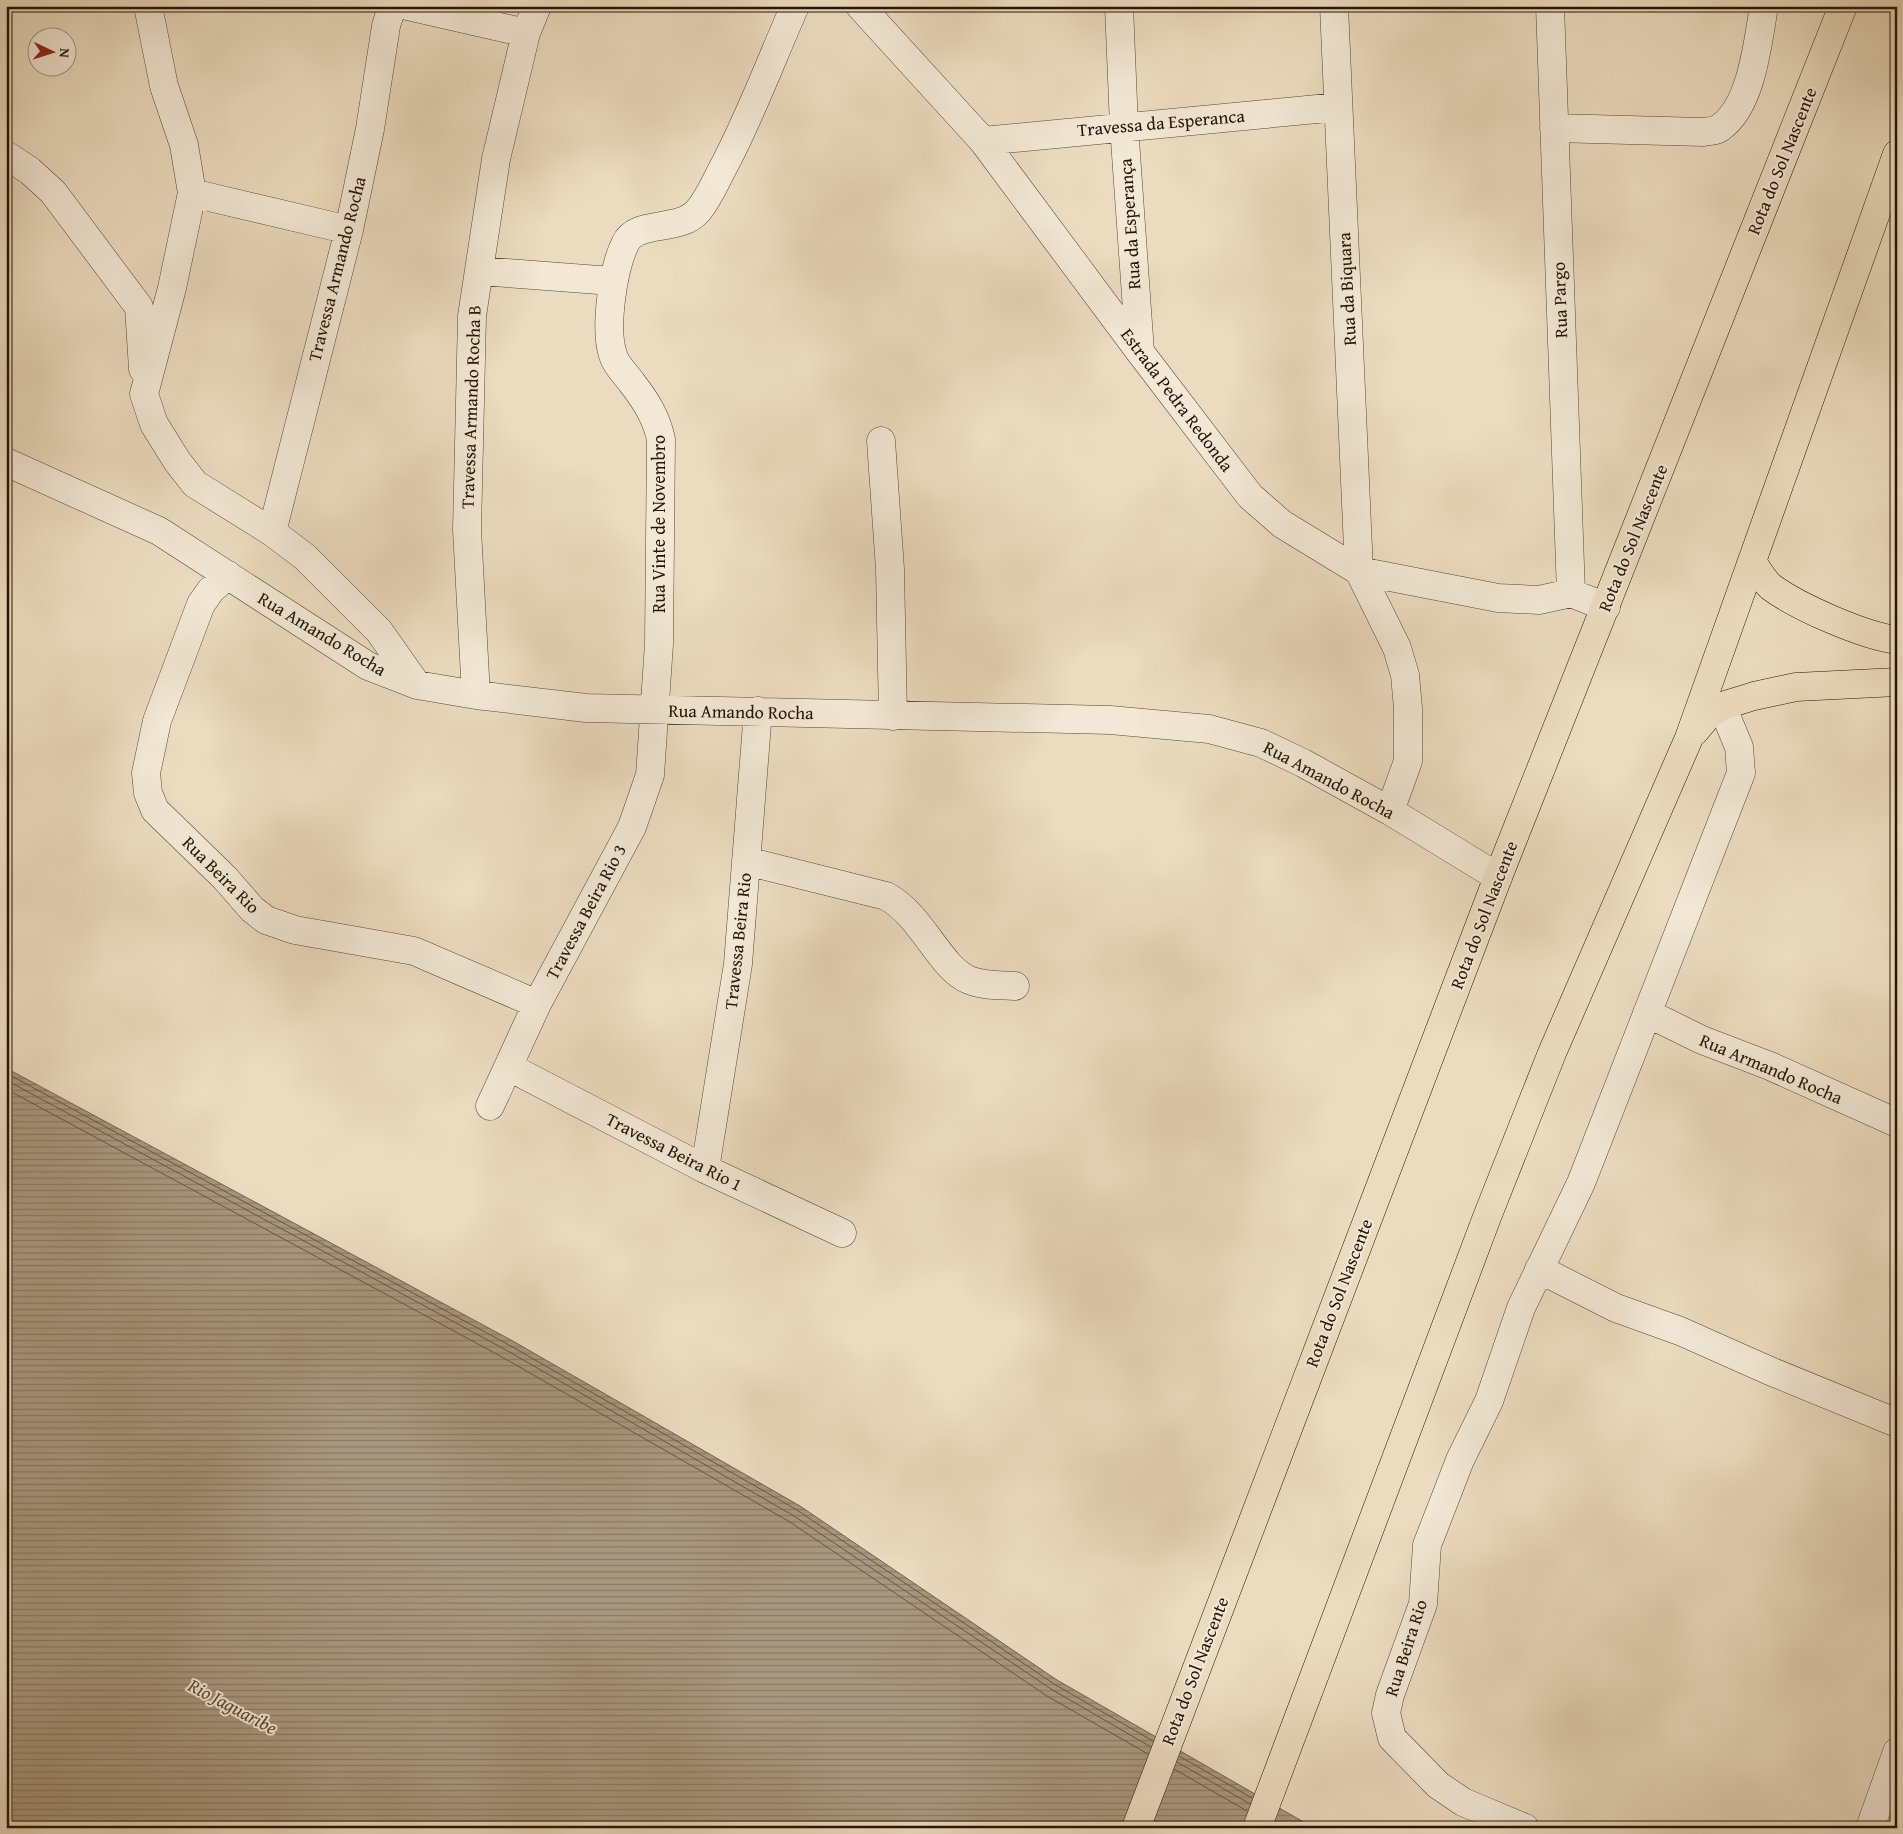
<svg xmlns="http://www.w3.org/2000/svg" width="1903" height="1834" viewBox="0 0 1903 1834" font-family="'Gentium Book Plus',serif">
<defs>
<pattern id="water-rules" width="6" height="5" patternUnits="userSpaceOnUse" patternTransform="scale(1.25)"><rect width="6" height="5" fill="#a8987f"/><path d="M0 2.5h6" fill="none" stroke="#897b66"/></pattern>
</defs>
<rect width="100%" height="100%" fill="#ebdcbf"/>
<filter id="stains"><feTurbulence type="fractalNoise" baseFrequency=".004" numOctaves="4"/><feColorMatrix values="0 0 0 0 .2 0 0 0 0 .09 0 0 0 0 .02 0 0 0 .5 -.17"/></filter>
<radialGradient id="worn" r=".72"><stop offset=".6" stop-color="#630" stop-opacity="0"/><stop offset="1" stop-color="#630" stop-opacity=".3"/></radialGradient>
<!-- water -->
<path fill="url(#water-rules)" stroke="#74634e" d="M6 1068 511 1340 800 1506 1057 1680 1314 1828H6Z"/>
<g fill="none" stroke-linecap="round" stroke-linejoin="round">
<!-- shore -->
<path stroke="#675642" stroke-width="1" d="M6 1073 509 1345 797 1510 1054 1684 1153 1741
M6 1080 506 1350 794 1516 1051 1689 1151 1747
M6 1089 502 1357 790 1522 1047 1696 1148 1754
M1179 1756 1252 1798
M1177 1762 1250 1804
M1174 1769 1247 1811"/>
<defs>
<path id="minor" d="M148 6 164 86 184 145 192 193 172 288 144 394 154 424 177 461 195 484 272 532 305 557 379 631 417 685
M408 6 526 33
M860 6 983 141 1140 352 1250 496 1282 524 1359 571 1397 648 1405 675 1408 708V761L1390 811
M1119 6 1124 126 1140 352
M1334 6 1359 571 1498 598 1539 600 1571 593 1606 607
M1550 6 1571 593
M1554 128 1703 132C1709 131 1717 131 1721 127 1752 105 1758 41 1764 6
M983 141 1338 107
M6 155 30 171 53 192 139 307 143 369
M192 193 349 230
M480 271 612 281
M881 441 890 569 893 716
M6 462 159 531 368 666 417 685 476 695 586 708 1110 720 1209 729 1261 743 1303 763 1390 811 1498 877
M272 532 349 230 370 129 386 26 390 13 396 6
M228 575 211 590 201 604 157 721 146 773 148 793 155 810 225 878 252 909 266 920 295 930 414 951 537 1004
M476 695 467 530 472 316 496 159 526 33 537 6
M746 861 886 896C922 915 939 967 969 980 983 986 1001 985 1015 986
M1647 1013 1702 1040 1770 1066 1897 1123
M509 1067 705 1169 842 1233
M490 1106 537 1004 632 827 650 775 659 644 661 439C656 417 646 401 632 383 626 374 616 366 613 355 604 328 613 269 625 244 636 219 679 233 698 211 710 197 717 178 726 162 752 112 772 58 795 6
M705 1169 738 964 758 711
M1539 1269 1616 1308 1680 1331 1770 1371 1897 1423
M1525 1828 1463 1802 1438 1785 1392 1738 1386 1713 1390 1695 1423 1604 1427 1545 1443 1504 1460 1460 1489 1401 1521 1308 1581 1183 1741 773 1739 747 1722 706
M1870 1828 1897 1752"/>
<path id="highway" d="M1752 562C1758 570 1764 581 1771 587 1798 607 1864 636 1897 640
M1695 731 1709 714 1722 706 1754 696 1796 687 1897 682
M1136 1828 1498 877 1843 6
M1257 1828 1487 1217 1552 1053 1689 738 1897 154"/>
</defs>
<!-- minor casing -->
<use href="#minor" stroke="#574633" stroke-width="29"/>
<!-- highway casing -->
<use href="#highway" stroke="#261404" stroke-width="29"/>
<!-- minor -->
<use href="#minor" stroke="#f2e8d5" stroke-width="28"/>
<!-- highway -->
<use href="#highway" stroke="#ebdcbf" stroke-width="28"/>
</g>
<g text-anchor="middle" stroke-width="4" stroke-linejoin="round" paint-order="stroke">
<!-- street labels -->
<g font-size="18" fill="#261404" stroke="#f2e8d5">
<text transform="translate(1161 123) rotate(-5)" y="6">Travessa da Esperanca</text>
<text transform="translate(1782 161) rotate(-68)" y="6">Rota do Sol Nascente</text>
<text transform="translate(1130 224) rotate(-94)" y="6">Rua da Esperança</text>
<text transform="translate(337 269) rotate(-76)" y="6">Travessa Armando Rocha</text>
<text transform="translate(1347 289) rotate(-93)" y="6">Rua da Biquara</text>
<text transform="translate(1560 300) rotate(-92)" y="6">Rua Pargo</text>
<text transform="translate(1177 400) rotate(53)" y="6">Estrada Pedra Redonda</text>
<text transform="translate(471 407) rotate(-88)" y="6">Travessa Armando Rocha B</text>
<text transform="translate(659 524) rotate(-90)" y="6">Rua Vinte de Novembro</text>
<text transform="translate(1633 538) rotate(-68)" y="6">Rota do Sol Nascente</text>
<text transform="translate(322 634) rotate(31)" y="6">Rua Amando Rocha</text>
<text transform="translate(741 712) rotate(1)" y="6">Rua Amando Rocha</text>
<text transform="translate(1329 780) rotate(28)" y="6">Rua Amando Rocha</text>
<text transform="translate(221 875) rotate(45)" y="6">Rua Beira Rio</text>
<text transform="translate(586 912) rotate(-62)" y="6">Travessa Beira Rio 3</text>
<text transform="translate(1484 915) rotate(-69)" y="6">Rota do Sol Nascente</text>
<text transform="translate(738 941) rotate(-84)" y="6">Travessa Beira Rio</text>
<text transform="translate(1771 1069) rotate(23)" y="6">Rua Armando Rocha</text>
<text transform="translate(674 1152) rotate(27)" y="6">Travessa Beira Rio 1</text>
<text transform="translate(1339 1293) rotate(-69)" y="6">Rota do Sol Nascente</text>
<text transform="translate(1406 1648) rotate(-72)" y="6">Rua Beira Rio</text>
<text transform="translate(1195 1671) rotate(-69)" y="6">Rota do Sol Nascente</text>
</g>
<!-- water labels -->
<g font-size="19" font-style="italic" fill="#5a4935" stroke="#f2e8d5">
<text transform="translate(233 1706) rotate(28)" y="7">Rio Jaguaribe</text>
</g>
</g>
<!-- margin -->
<rect width="1903" height="1834" fill="none" stroke="#ebdcbf" stroke-width="25"/>
<rect x="8" y="8" width="1888" height="1819" fill="none" stroke="#261404" stroke-width="2.5"/>
<rect x="12" y="12" width="1878" height="1809" fill="none" stroke="#261404"/>
<!-- north arrow -->
<g transform="translate(52 52) rotate(94)"><circle r="24" fill="#f2e8d5" stroke="#a09381"/>
<path d="M0-4L9 19L0 12L-9 19Z" fill="#8f2418"/>
<text y="-8" font-size="14" font-weight="bold" text-anchor="middle" fill="#261404">N</text>
</g>
<rect width="100%" height="100%" filter="url(#stains)"/>
<rect width="100%" height="100%" fill="url(#worn)"/>
</svg>
